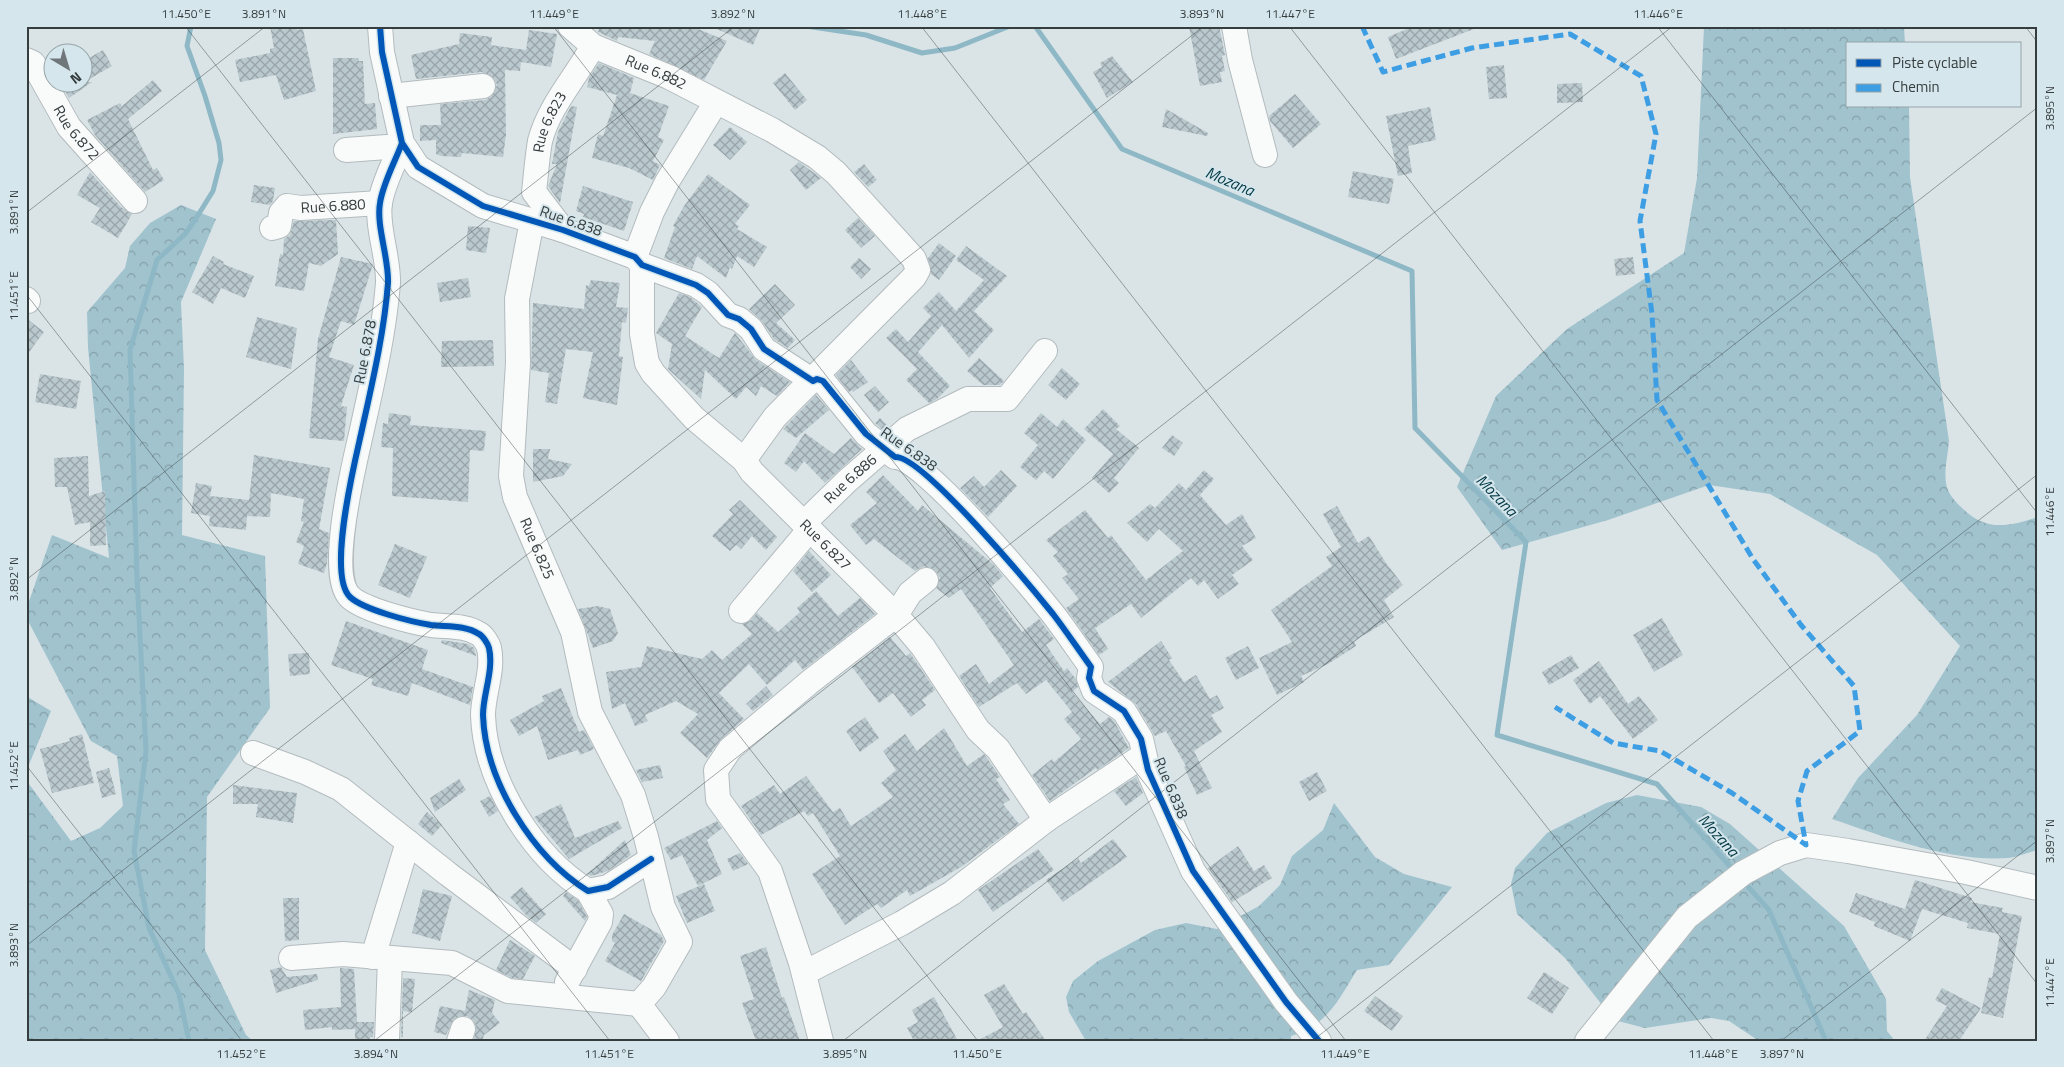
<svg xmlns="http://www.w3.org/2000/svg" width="2064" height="1067" viewBox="0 0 2064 1067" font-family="'Titillium Web',sans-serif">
<defs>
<pattern id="forest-crowns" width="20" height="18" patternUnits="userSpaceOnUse" patternTransform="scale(1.25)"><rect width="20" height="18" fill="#a1c3ce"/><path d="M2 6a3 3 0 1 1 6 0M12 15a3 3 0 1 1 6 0" fill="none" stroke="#84a0a9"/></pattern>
<pattern id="building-cross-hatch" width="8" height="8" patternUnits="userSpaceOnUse" patternTransform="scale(1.25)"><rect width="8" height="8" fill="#bac9ce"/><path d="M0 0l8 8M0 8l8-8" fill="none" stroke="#98a4a9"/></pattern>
</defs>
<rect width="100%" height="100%" fill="#dae4e7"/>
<!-- forest -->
<path fill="url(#forest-crowns)" d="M1704 26H1904L1905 44H1848V106H1909L1910 177 1949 441C1948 454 1944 470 1946 483 1947 492 1954 500 1960 506 1985 532 2007 527 2038 517V850C2028 852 2018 857 2008 858 1949 862 1888 838 1832 819L1858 778 1917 715 1960 646 1877 555 1770 494 1709 485 1608 520 1502 550 1457 487 1496 396 1567 329 1684 253 1697 178Z
M181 205 216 219 181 302 184 369 182 535 265 556 270 708 207 797 205 950 246 1035 253 1041H26V780L71 841 100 828 123 806 117 756 91 741 26 617V610L52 535 109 558 88 348 87 312 125 268 130 246 150 223Z
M26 696 51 711 26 772Z
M1637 795 1701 807 1730 824 1844 926 1886 999 1887 1031 1895 1041H1759L1729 1021 1711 1018 1645 1028 1614 1020 1565 958 1517 914 1511 884 1515 868 1547 833 1606 803Z
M1334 803 1375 857 1404 874 1452 887 1389 965 1357 970C1338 1001 1327 1025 1291 1036V1041H1086L1069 1012 1066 997 1073 981 1098 961 1155 930 1186 923 1217 929 1259 906 1280 885 1292 856 1323 830Z"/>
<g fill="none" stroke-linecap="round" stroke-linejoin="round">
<!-- stream -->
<path stroke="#8eb8c5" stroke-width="5" d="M806 26 866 35 922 53 955 48 1010 26
M1035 26 1122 149 1412 271 1415 428 1526 542 1497 735 1657 784 1736 873
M1743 881 1769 910 1826 1041
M189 1041 179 994 149 928 134 851 146 751 137 577 130 350 157 260 185 234 195 220 213 191 221 160 219 143 205 96 187 46 191 26"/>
</g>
<!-- building -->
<path fill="url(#building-cross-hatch)" d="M270 26H296L297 30 303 29 316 91 284 100 276 75 240 82 235 60 270 53V49L274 48Z
M600 26H691L727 41 704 80 649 54 655 41 618 37 617 41 598 32Z
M710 26H761L753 45Z
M1189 26H1219L1225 55 1222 56 1225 71 1220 72 1222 82 1200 86Z
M1406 26H1478L1479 27 1396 59 1388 37 1407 29Z
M529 30 557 34 551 67 521 62 520 71 505 70 506 135 503 157 462 153 461 157 441 156 436 154V140L420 141V125H441L440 104 485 100 491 97 497 85 494 78 482 72 416 79 411 55 459 44 460 33 492 37 491 45 526 50Z
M103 50 112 66 84 82H92L69 98 60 82H82V62Z
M1112 56 1133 82 1107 98 1093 72 1102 67 1100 63Z
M333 58H358L359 61H363L365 104 375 103 377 129 333 134Z
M599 63 634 78 630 93 669 106 658 137 664 140 653 161 660 165 653 180 629 168 592 158 598 134 603 136 617 95 587 87 589 78Z
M1504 65 1507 98 1489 99 1486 67Z
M785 73 807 100 795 110 773 83Z
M153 80 162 91 128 119 153 170 157 168 164 180 145 192 95 135 87 120 120 103 122 106Z
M1582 83 1583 102 1557 103V84Z
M1295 94 1321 124 1293 148 1270 121 1269 116Z
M571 106 577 107 560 203 548 186 557 164H552L558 132Z
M1430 107 1436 140 1408 146 1412 173 1398 176 1386 116Z
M1166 109 1208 133 1207 136 1162 127Z
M730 127 747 142 730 160 713 145Z
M799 162 821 178 806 190 790 170Z
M864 164 877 180 868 187 854 172Z
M1353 171 1394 179 1389 204 1348 197Z
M90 172 121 207 132 214 118 238 91 222 100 208 77 195Z
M708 174 750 205 735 224 739 226 737 229 767 247 754 267 737 256 732 269 730 267 726 278 697 256 692 269 664 258 675 227 673 226 684 206Z
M254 185 275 188 273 201 270 205 251 202Z
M583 186 633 202 624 231 583 217 584 214 576 211Z
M858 218 875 236 861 248 845 230Z
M336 220 338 254 321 266 309 263 304 291 275 286 280 254 283 255 284 239 290 235 294 221Z
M468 226 490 228 486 253 466 250Z
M939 243 956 256 939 280 931 274 928 258Z
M966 246 1007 276 974 311 994 330 969 358 942 325 918 352 950 386 937 399 929 403 906 380 917 369 886 338 896 329 908 342 931 316 923 308 939 292 956 311 984 280 956 260Z
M213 256 224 262 223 264 254 276 245 298 221 288 213 304 192 292Z
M341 257 373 264 354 325 341 321 329 357 354 365 341 406 347 407 344 441 309 438 318 339Z
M1633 257 1635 274 1616 276 1614 259Z
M859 258 871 269 861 279 850 267Z
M468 278 471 297 440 302 437 283Z
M591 280 620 283 616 307 628 308 626 323 622 322 619 356 623 357 617 405 583 398 593 352 566 349 557 404 545 402 549 373 531 370 533 303 584 309 586 285 589 286Z
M775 284 795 305 776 323 795 340 788 348 774 339 762 321 749 309Z
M679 293 690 297 702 307 685 336 719 358 735 333 756 360 790 382 777 396 761 386 756 396 746 387 736 399 705 370 701 399 668 369 672 344 656 333Z
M257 317 297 328 291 369 246 357Z
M26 318 44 332 26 356Z
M493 340 494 366 441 367 442 341Z
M979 358 1004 381 1000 385H983L967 371Z
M851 360 868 382 853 392 852 390 849 392 836 375Z
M1062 368 1080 384 1066 400 1048 385Z
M40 374 81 381 76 409 35 402Z
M875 386 889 402 878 412 864 395Z
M816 395 829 410 796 438 783 429Z
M1103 409 1120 426 1116 429 1139 448 1114 478 1119 483 1109 493 1092 478 1113 454 1084 429Z
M389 413 411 416 410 425 486 431 484 451 470 450 468 502 392 496 393 448 381 447 383 423 388 424Z
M1041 413 1057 427 1063 419 1086 440 1053 479 1044 471 1036 480 1020 467 1038 445 1024 433Z
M880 418 889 427 884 431 875 423Z
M805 433 834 454 851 438 862 449 825 483 804 461 796 472 784 463Z
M1172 435 1183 443 1174 456 1162 448Z
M533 449H550L548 459 572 464 563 476 533 482Z
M254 455 330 468 319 529 329 533 327 563 324 573 298 564 304 546 296 542 304 522 301 521 304 499 271 493 270 517 247 516 246 530 209 526 210 516 191 513 196 483 212 486 210 496 249 500Z
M88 456 89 496 105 491 106 545 90 546V522L75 525 67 487H55L54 458Z
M1001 470 1017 486 988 517 960 488 974 476 984 487Z
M1204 470 1214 479 1200 495 1226 525 1242 514 1256 538 1242 546 1253 560 1232 575 1239 584 1218 599 1204 580 1198 586 1191 578 1141 618 1131 604 1095 628 1108 649 1099 655 1066 608 1079 599 1062 578 1068 574 1053 556 1058 552 1046 540 1085 510 1108 538 1111 535 1146 580 1183 551 1159 529 1147 542 1127 523 1150 504 1155 508 1179 483 1186 490Z
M883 475 918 511 922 505 994 565 1003 576 990 588 1022 632 1039 619 1054 639 1046 645 1064 671 1067 668 1076 679 1078 687 1072 692 1100 724 1109 717 1114 721 1129 748 1097 770 1096 768 1050 801 1032 775 1052 759 1054 762 1081 739 1064 719 1072 712 1046 680 1026 694 1017 683 979 707 959 676 976 664 989 684 1014 665 961 589 949 598 936 588 940 578 936 571 924 566 915 571 874 539 866 545 850 525 877 503 866 492Z
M740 500 777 537 766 550 752 536 741 549 736 545 730 551 712 536 733 514 729 510Z
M1337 506 1358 543 1369 536 1386 563 1403 585 1384 600 1394 617 1354 641 1356 646 1328 664 1301 676 1304 682 1277 695 1259 658 1292 642 1271 610 1332 566 1326 557 1341 547 1323 514Z
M395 544 427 557 410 598 378 585Z
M809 551 831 575 812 592 793 571Z
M816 591 838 616 860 598 875 614 803 670 795 660 767 685 749 664 719 693 744 719 721 739 707 758 680 733 698 714 676 701 645 715 648 721 635 726 625 703 612 709 606 672 641 667 647 646 702 659 712 650 722 660 752 634 742 624 751 620 757 613 778 632 800 612 797 608Z
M598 606 610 609 618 633 613 641 593 648 578 609Z
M1662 618 1683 655 1654 672 1633 635Z
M346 621 428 650 422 669 473 687 470 705 412 683 408 696 371 685 373 679 331 665Z
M890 637 906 656 910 653 935 690 922 700 926 705 911 717 893 693 879 703 852 667Z
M442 640 468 644 474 648 476 656 441 643Z
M1161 641 1172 658 1169 660 1184 682 1196 675 1210 699 1217 695 1224 708 1211 715 1222 732 1194 751 1212 788 1197 795 1184 767 1186 766 1166 731 1155 736 1136 704 1108 682Z
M1248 646 1259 668 1236 680 1225 658Z
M309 653 310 674 290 676 288 654Z
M1571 655 1579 668 1549 685 1542 672Z
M1599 661 1628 704 1639 696 1658 720 1633 739 1600 696 1590 704 1573 680Z
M766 686 773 695 753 711 746 704Z
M561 688 579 732 584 730 594 749 580 755 578 750 548 760 537 726 519 736 510 720 544 701 542 696Z
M865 717 879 738 860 752 846 731Z
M944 728 967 766 984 754 987 758 1000 777 996 779 1010 800 1003 804 1019 824 961 867 910 896 907 890 881 908 877 904 845 925 812 874 840 856 813 813 808 816 804 811 761 835 741 806 774 785 780 794 806 776 833 812 840 808 851 826 893 797 881 783 896 770 883 751 905 734 917 751Z
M82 734 94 783 52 793 40 749 70 741 69 738Z
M660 765 663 778 642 782 636 770Z
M109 768 116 794 102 798 96 772Z
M1317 772 1327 791 1309 801 1299 782Z
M1136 777 1143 793 1126 806 1114 791Z
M459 779 466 790 435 812 430 798Z
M233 785 297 793 293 823 256 817 258 804H233Z
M490 796 498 811 489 817 480 801Z
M561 804 575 838 618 821 622 828 569 859 534 817Z
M427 812 442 825 432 836 418 824Z
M717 821 722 828 707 840 722 874 698 886 682 855 671 860 664 848Z
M1113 839 1127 857 1063 902 1046 880 1078 858 1081 863Z
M625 840 631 855 608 871 591 876 587 874Z
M1238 846 1254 871 1264 865 1272 878 1232 902 1208 868Z
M1038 849 1054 870 993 912 978 890Z
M740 853 748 864 733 871 727 859Z
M1915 880 1972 898 1970 902 2003 908 2002 912 2022 916 2003 1018 1981 1013 1989 977 1992 978 2000 934 1967 928 1968 923 1922 909 1910 941 1874 926 1875 922 1849 912 1856 893 1905 909Z
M704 884 715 911 687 923 676 896Z
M522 887 546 914 536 923 526 915 510 897Z
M423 889 452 896 440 941 412 933Z
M566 892 578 900 587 917 585 921 563 896Z
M283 898H299V940L285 941Z
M624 914 661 935 664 941 641 981 605 961 615 943 612 941V935Z
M510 940 535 956 523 979 512 978 496 970Z
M766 947 782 998 784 997 800 1041H756L742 1003 754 999 740 956Z
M281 967 287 977 317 974 318 980 276 993 270 970Z
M340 968 354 969 357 1022H374L373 1037H370V1041H355V1029L332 1030V1027L305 1030 303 1010 341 1007Z
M1544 972 1569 988 1552 1014 1527 998Z
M403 978 415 979 412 1012 403 1011V1037H401Z
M1004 984 1023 1014 1026 1012 1046 1041H977L1003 1027 984 995Z
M1942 988 1981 1008 1959 1041H1924L1947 1006 1935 1000Z
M469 990 495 1000 492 1013 500 1023 484 1035 482 1041 474 1040 476 1026 473 1020 467 1016H460L454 1019 446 1035 434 1032 440 1006 465 1011Z
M1375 996 1403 1016 1392 1031 1364 1011Z
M934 997 958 1041H914L907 1028 918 1022 912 1010Z"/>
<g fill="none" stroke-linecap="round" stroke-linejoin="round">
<defs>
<g id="minor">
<path d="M380 26 382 52 402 143 418 167 483 206 563 230 635 257 642 265 696 285 708 293 728 315 739 319 751 329 764 349 813 381 817 379 823 381 866 434 895 457C921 454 1032 588 1053 614 1066 631 1078 649 1091 667L1089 678 1094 691 1124 711 1141 739 1148 770 1193 871 1286 1002 1319 1041"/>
<path d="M1234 26 1240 60 1265 155"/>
<path id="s1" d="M593 46 669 77 772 130 817 157 836 173 914 259 918 270 914 277 775 417 744 460"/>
<path id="s2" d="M26 60 33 63 69 127 135 201"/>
<path d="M391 96 483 86"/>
<path d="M402 143C395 162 383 183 380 203 376 226 389 258 388 283 384 334 372 384 361 434 354 465 327 575 350 597 364 610 412 622 431 625 447 627 465 625 479 634 483 636 488 644 489 648 494 670 483 694 483 715 485 781 533 857 588 891L608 887 651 859"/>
<path d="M346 150 387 147 400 149"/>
<path id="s3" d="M532 221 517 299 518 363 511 476 515 497 573 632 590 712 633 795 646 837 663 907 680 942 654 987 639 1004 667 1041"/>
<path id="s4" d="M272 228 279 226 281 213 287 206 301 208 380 203"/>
<path id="s5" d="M563 230 534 192C536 175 537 158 540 141 549 106 576 77 593 46L570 26"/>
<path d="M635 257 652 212 667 182 716 102"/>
<path id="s6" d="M642 265V334L647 363 653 373 694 418 744 460 752 472 896 615 923 647 978 730 998 749 1046 820"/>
<path d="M26 299 28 301"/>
<path id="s7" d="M804 523 847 481 907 429 968 399H1007L1045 351"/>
<path d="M741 611 810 529"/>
<path d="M253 753 305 772 341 789 448 874 575 969"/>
<path d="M373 957 408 842"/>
<path d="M291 958 343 954 452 963 508 991 639 1004"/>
<path d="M804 973 902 923 952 893 1046 820 1144 755"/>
<path d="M567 982 600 922 601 914 588 891"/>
<path d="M387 1041 390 958"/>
<path d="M459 1041 463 1029"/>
<path d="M821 1041 801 963 770 871 718 799 716 770 730 749 811 681 896 615 910 593 926 580"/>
<path d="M1587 1041 1687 917 1743 873 1780 853 1806 845 1848 851 1966 872 2038 888"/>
</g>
</defs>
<!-- minor casing -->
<use href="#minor" stroke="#b3bbbd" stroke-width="26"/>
<!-- minor -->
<use href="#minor" stroke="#f9fbfb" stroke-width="24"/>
<!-- quiet -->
<path stroke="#3e9ee3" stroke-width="5" stroke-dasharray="10 5" stroke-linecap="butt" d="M1362 26 1383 72 1472 48 1570 34 1641 76 1656 134 1640 221 1652 314 1657 400 1753 559 1801 625 1854 686 1860 731 1807 771 1798 801 1806 845 1732 793 1660 751 1613 743 1555 707"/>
<defs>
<path id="cycleway" d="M380 26 382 52 402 143 418 167 483 206 563 230 635 257 642 265 696 285 708 293 728 315 739 319 751 329 764 349 813 381 817 379 823 381 866 434 895 457C921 454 1032 588 1053 614 1066 631 1078 649 1091 667L1089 678 1094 691 1124 711 1141 739 1148 770 1193 871 1286 1002 1319 1041
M402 143C395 162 383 183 380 203 376 226 389 258 388 283 384 334 372 384 361 434 354 465 327 575 350 597 364 610 412 622 431 625 447 627 465 625 479 634 483 636 488 644 489 648 494 670 483 694 483 715 485 781 533 857 588 891L608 887 651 859"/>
</defs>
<!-- cycleway casing -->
<use href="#cycleway" stroke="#d5e7ec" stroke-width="9"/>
<!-- cycleway -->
<use href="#cycleway" stroke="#0057b8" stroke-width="6"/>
</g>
<!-- ticks -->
<path fill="none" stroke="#363d3f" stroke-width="1" stroke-opacity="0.45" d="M185 26 978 1041M553 26 1346 1041M921 26 1714 1041M1289 26 2038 985M1657 26 2038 514M2025 26 2038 43M26 213 266 26M26 294 610 1041M26 580 735 26M26 765 242 1041M26 946 1204 26M374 1041 1673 26M843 1041 2038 107M1312 1041 2038 474M1781 1041 2038 840"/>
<g text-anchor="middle" stroke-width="4" stroke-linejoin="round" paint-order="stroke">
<!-- street labels -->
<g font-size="15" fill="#363d3f" stroke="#d5e7ec">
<text dy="5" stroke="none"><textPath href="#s1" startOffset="68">Rue 6.882</textPath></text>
<text dy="5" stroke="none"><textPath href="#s5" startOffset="120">Rue 6.823</textPath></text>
<text dy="5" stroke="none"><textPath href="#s2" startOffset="90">Rue 6.872</textPath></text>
<text dy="5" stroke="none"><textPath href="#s4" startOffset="76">Rue 6.880</textPath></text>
<text transform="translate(571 221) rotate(19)" y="5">Rue 6.838</text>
<text transform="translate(365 352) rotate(-79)" y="5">Rue 6.878</text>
<text transform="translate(909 449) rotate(35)" y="5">Rue 6.838</text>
<text dy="5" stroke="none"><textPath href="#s7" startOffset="64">Rue 6.886</textPath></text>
<text dy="5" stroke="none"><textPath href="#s6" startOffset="354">Rue 6.827</textPath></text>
<text dy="5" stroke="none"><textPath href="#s3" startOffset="334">Rue 6.825</textPath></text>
<text transform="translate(1171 788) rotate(67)" y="5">Rue 6.838</text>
</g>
<!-- water labels -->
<g font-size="16" font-style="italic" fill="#043946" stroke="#d5e7ec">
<text transform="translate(1230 181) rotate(23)" y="6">Mozana</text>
<text transform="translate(1497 495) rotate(46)" y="6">Mozana</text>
<text transform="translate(1719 835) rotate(48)" y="6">Mozana</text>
</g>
</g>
<!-- border -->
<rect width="2064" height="1067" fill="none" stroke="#d5e7ec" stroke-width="55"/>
<!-- legend -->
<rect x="1846" y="42" width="175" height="65" fill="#d5e7ec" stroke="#95a3a7"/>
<rect x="1856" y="59" width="25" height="8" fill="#0057b8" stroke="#95a3a7"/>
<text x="1892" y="68" font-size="15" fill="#363d3f">Piste cyclable</text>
<rect x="1856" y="84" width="25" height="8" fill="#3e9ee3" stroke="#95a3a7"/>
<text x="1892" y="92" font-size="15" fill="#363d3f">Chemin</text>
<!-- north arrow -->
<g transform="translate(68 68) rotate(142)"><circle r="24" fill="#d5e7ec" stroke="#95a3a7"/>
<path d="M0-4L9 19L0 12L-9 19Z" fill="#6f777a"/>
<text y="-8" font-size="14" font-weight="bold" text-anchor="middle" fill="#363d3f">N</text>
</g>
<rect x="28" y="28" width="2008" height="1012" fill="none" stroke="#363d3f" stroke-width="2"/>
<g font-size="12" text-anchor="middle" fill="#363d3f">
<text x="186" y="18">11.450°E</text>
<text x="264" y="18">3.891°N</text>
<text x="554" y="18">11.449°E</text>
<text x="733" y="18">3.892°N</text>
<text x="922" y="18">11.448°E</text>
<text x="1202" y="18">3.893°N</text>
<text x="1290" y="18">11.447°E</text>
<text x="1658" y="18">11.446°E</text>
<text transform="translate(2050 108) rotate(-90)" y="4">3.895°N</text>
<text transform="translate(14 212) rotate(-90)" y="4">3.891°N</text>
<text transform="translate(14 296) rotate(-90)" y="4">11.451°E</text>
<text transform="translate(2050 512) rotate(-90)" y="4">11.446°E</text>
<text transform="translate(14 579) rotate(-90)" y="4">3.892°N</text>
<text transform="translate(14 766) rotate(-90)" y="4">11.452°E</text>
<text transform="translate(2050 841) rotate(-90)" y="4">3.897°N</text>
<text transform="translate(14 945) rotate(-90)" y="4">3.893°N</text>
<text transform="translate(2050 983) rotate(-90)" y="4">11.447°E</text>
<text x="241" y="1058">11.452°E</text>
<text x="376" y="1058">3.894°N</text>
<text x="609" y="1058">11.451°E</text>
<text x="845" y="1058">3.895°N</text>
<text x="977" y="1058">11.450°E</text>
<text x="1345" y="1058">11.449°E</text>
<text x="1713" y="1058">11.448°E</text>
<text x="1782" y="1058">3.897°N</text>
</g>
</svg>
